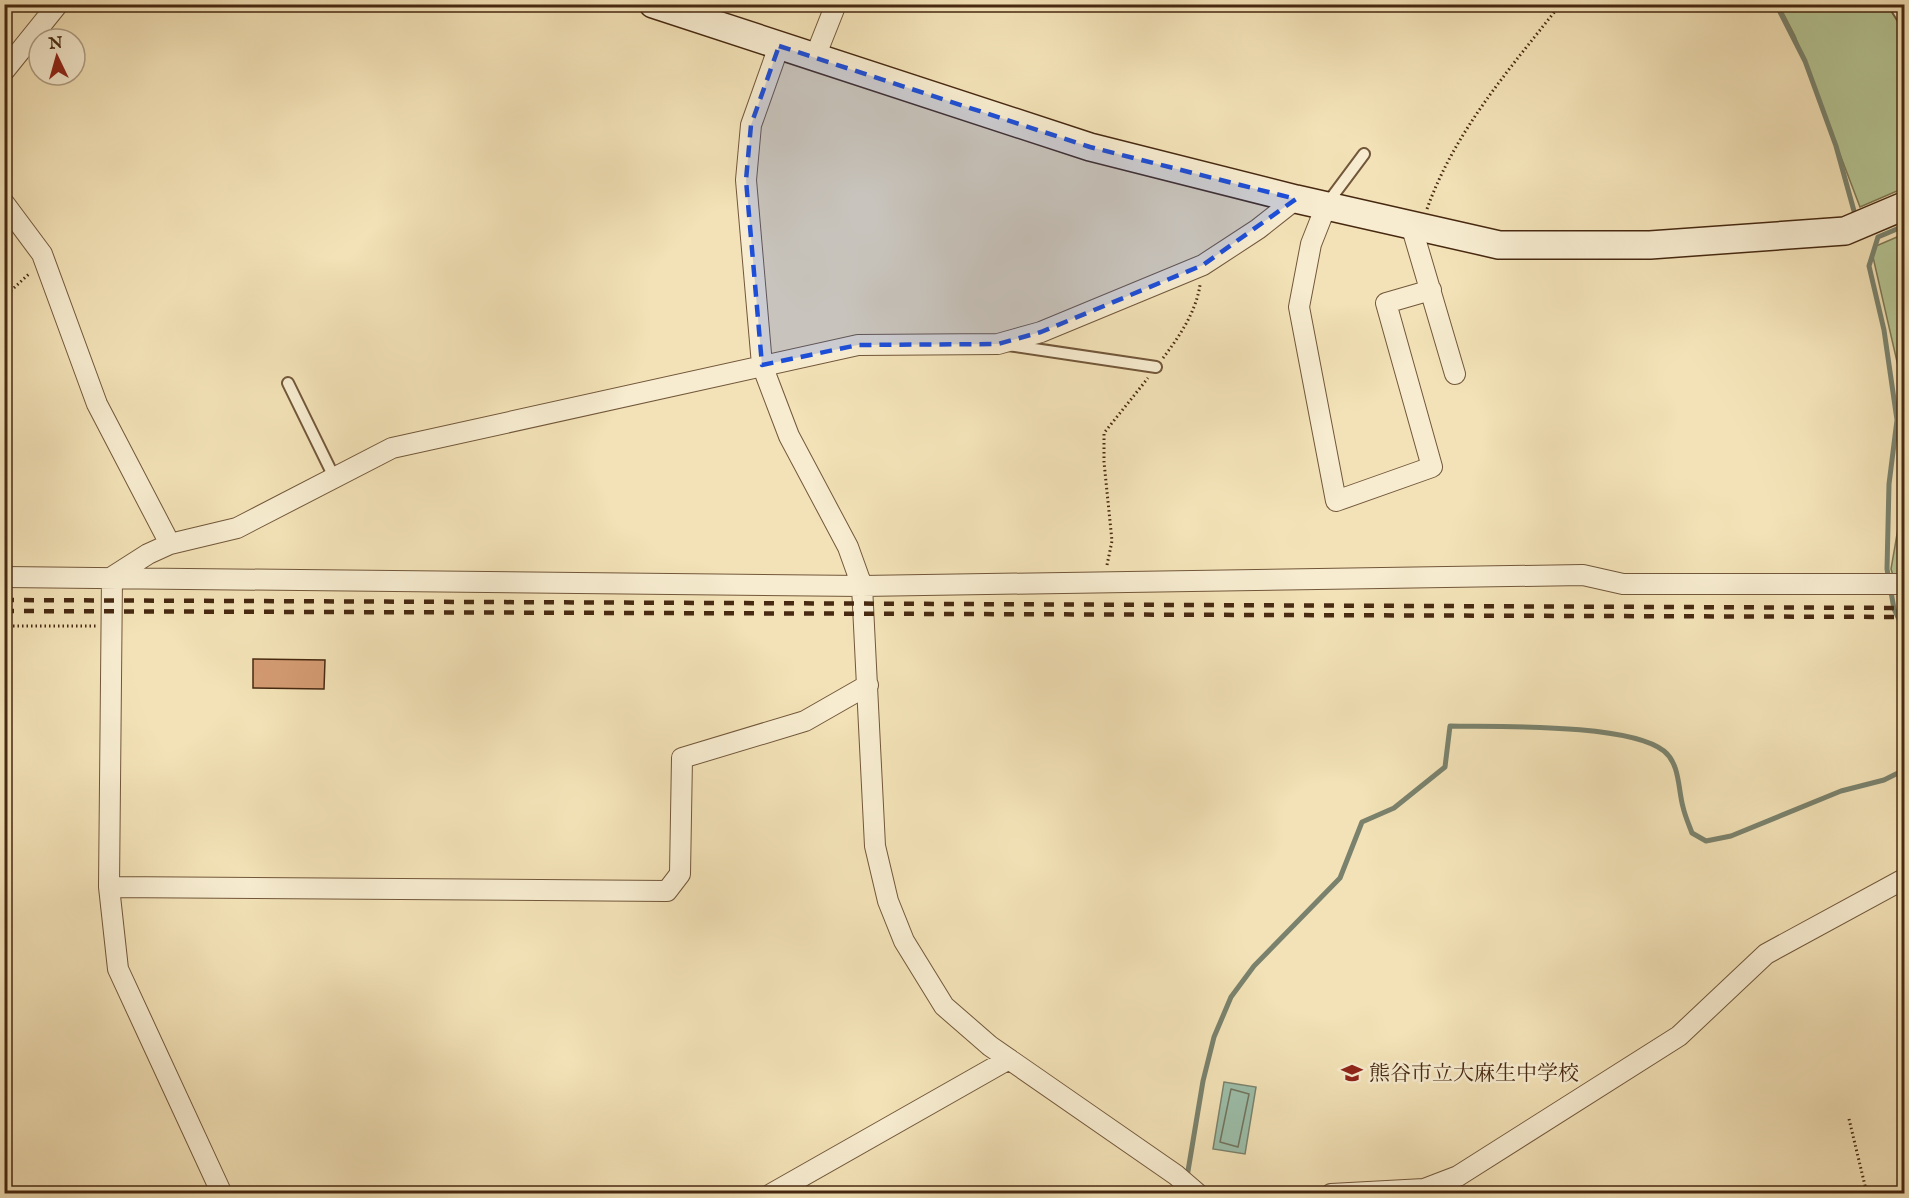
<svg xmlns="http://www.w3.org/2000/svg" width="1909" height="1198" viewBox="0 0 1909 1198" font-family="'IM FELL English','Noto Serif JP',serif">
<rect width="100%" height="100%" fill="#f3e2b7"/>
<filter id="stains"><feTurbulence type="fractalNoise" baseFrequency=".00333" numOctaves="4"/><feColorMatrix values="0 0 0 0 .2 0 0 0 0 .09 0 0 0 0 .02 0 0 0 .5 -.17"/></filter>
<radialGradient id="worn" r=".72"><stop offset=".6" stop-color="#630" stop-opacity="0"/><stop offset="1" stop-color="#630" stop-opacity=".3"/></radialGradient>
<!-- green -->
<path fill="#b5c493" stroke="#7e7652" stroke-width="1.5" d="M1779 5H1904V188L1860 207 1795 36Z
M1904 234V441L1898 366 1873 257 1876 246Z
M1904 494V579H1894L1891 569Z"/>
<!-- water -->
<path fill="#9cbeaa" stroke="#7a826d" stroke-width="1.5" d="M1224 1082 1256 1087 1245 1154 1213 1149Z"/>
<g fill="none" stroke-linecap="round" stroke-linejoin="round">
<!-- shore -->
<path stroke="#72745e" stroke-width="1.5" d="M1231 1089 1249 1094 1238 1147 1220 1142Z"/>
<!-- stream -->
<path stroke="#7a826d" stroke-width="5" d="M1776 4 1805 61 1836 146 1854 211
M1904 226 1878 237 1869 266 1884 330 1897 420 1889 484 1887 569 1894 609 1904 630
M1187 1177 1203 1081 1214 1037 1231 997 1254 966 1340 878 1362 822 1394 808 1445 767 1450 726C1497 727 1629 723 1664 751 1680 764 1678 789 1683 807 1685 816 1689 825 1692 833L1706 841 1731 836 1841 791 1884 780 1904 770"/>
</g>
<!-- building -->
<path fill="#d49b72" stroke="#472911" stroke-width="1.5" d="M253 659 325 660 324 689 253 688Z"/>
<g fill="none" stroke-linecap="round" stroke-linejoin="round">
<defs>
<path id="lane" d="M1894 4 1904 20
M1326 205 1364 154
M1008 345 1156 367
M288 383 334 477"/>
<path id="street" d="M779 46 751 125 746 180 762 365 789 436 848 547 862 586 875 846 888 901 904 941 944 1006 990 1046 1176 1175 1198 1194
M815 57 836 4
M4 71 58 4
M4 203 42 254 97 404 170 544
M1326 206 1311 244 1299 307 1336 501 1432 467 1386 303 1431 290
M1411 225 1455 374
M4 577 862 586 1583 575 1623 584H1904
M109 887 667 891 680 874 682 758 805 721 868 685
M222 1194 118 969 109 887 112 577 148 554 170 544 237 528 392 448 858 345 998 344 1041 332 1203 265 1258 229 1296 199
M771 1194 1009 1059
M1331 1194 1424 1189 1458 1176 1679 1036 1766 954 1904 879"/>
<path id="secondary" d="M653 4 1090 147 1296 199 1499 245H1650L1845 231 1904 206"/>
</defs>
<!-- lane casing -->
<use href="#lane" stroke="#72573a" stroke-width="14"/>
<!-- street casing -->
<use href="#street" stroke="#72573a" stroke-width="22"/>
<!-- secondary casing -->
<use href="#secondary" stroke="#472911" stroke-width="30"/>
<!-- path -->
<path stroke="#472911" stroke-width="3" stroke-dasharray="1.5 3" stroke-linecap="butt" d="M1427 209C1454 133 1507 72 1556 10L1566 4
M4 297 29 274
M1163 358C1179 337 1196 312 1200 285
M1107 565 1112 541 1104 462V433L1148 378
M4 626H96
M1849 1119 1867 1194"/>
<!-- lane -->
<use href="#lane" stroke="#f7ecd0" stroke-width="10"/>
<!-- street -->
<use href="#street" stroke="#f7ecd0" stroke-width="20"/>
<!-- secondary -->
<use href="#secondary" stroke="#f7ecd0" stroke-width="27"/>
<!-- rail -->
<path stroke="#472911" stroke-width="4.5" stroke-dasharray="10 10" stroke-linecap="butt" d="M4 600 1904 608
M4 611 1904 617"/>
</g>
<!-- marked area -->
<path fill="#1d4ed8" fill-opacity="0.2" stroke="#1d4ed8" stroke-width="4.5" stroke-dasharray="12 8" stroke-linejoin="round" d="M779 46 1090 147 1296 199 1203 265 1041 332 998 344 858 345 762 365 746 180 751 125Z"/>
<!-- icons -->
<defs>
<symbol id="school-bare" viewBox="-9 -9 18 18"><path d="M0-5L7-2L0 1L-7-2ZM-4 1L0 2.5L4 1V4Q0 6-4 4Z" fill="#8f2418" stroke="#f7ecd0" stroke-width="2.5" paint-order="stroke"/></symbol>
</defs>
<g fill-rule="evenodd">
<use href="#school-bare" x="1337" y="1058" width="30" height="30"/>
</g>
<g text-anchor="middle" stroke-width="5" stroke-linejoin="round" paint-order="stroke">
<!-- poi labels -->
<g font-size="21" fill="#472911" stroke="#f7ecd0" text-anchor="start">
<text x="1369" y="1080">熊谷市立大麻生中学校</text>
</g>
</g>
<!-- margin -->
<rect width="1909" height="1198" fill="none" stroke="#f3e2b7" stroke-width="24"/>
<rect x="6" y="6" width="1897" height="1186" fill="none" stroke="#472911" stroke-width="3"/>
<rect x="12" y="12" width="1885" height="1174" fill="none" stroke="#472911" stroke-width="1.5"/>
<!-- north arrow -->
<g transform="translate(57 57) rotate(355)"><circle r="28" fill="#f7ecd0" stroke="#b19e84" stroke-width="1.5"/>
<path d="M0-4.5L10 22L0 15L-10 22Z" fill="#8f2418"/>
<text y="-9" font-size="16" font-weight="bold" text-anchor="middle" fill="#472911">N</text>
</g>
<rect width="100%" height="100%" filter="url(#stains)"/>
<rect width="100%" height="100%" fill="url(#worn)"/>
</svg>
